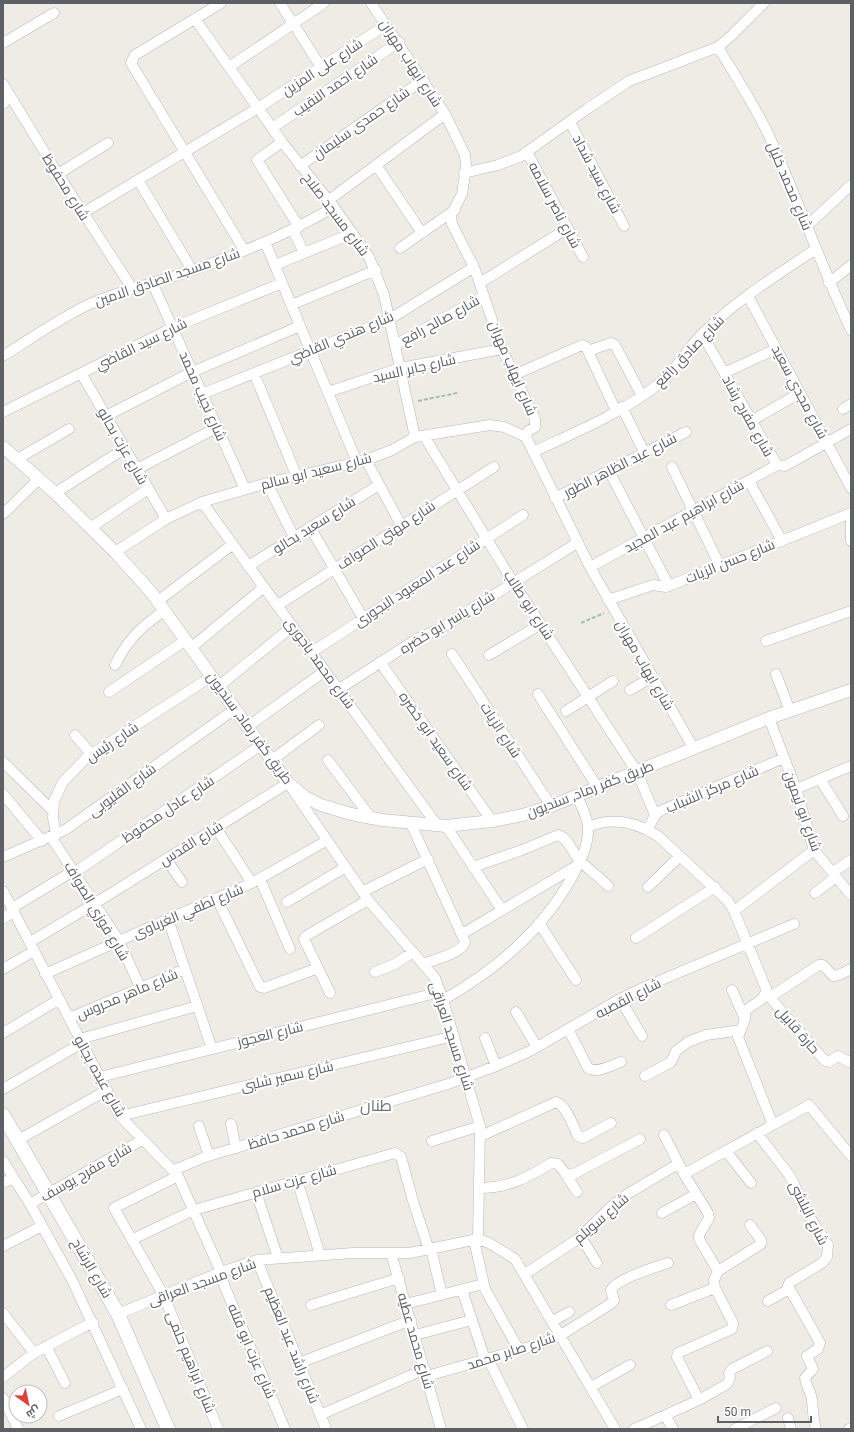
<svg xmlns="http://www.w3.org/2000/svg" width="854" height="1432" viewBox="0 0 854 1432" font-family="Roboto,Cairo,sans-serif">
<rect width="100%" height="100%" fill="#efece5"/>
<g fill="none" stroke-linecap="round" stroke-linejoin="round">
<defs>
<path id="minor" d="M221 3 135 55 131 63 244 250
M280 3 321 67
M371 3 445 114 465 155 466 167 462 194 451 215 452 224 474 267 502 349 535 419V427L528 431 526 437 590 567 694 749
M195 19 282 142 334 207 369 257 384 295 415 437
M3 43 54 13
M718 47C736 77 756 107 771 140 799 202 822 268 851 330
M229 67 324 3
M3 84 58 174 132 288
M3 104 10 96
M570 122 624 226
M272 128 399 42
M282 142 257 160 299 227
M527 152 583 257
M376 165 422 233
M300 166 423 80
M464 173 498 165 521 156 587 109 629 81 718 47 731 36 764 3
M58 174 108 143
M138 180 192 270
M329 200 445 114
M83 213 258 108 386 25
M807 226 851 185
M293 230 304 253
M265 242 357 462
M400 248 455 210
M275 265 353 233
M152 282 245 489
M480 283 568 228
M829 283 851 265
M748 296 851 488
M291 305 376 270
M702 334 777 465 785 466 851 429
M395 345 484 296
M588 351 611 343 615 345 642 396
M3 356C32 338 61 317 92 303 125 289 159 282 193 270 242 253 290 233 334 207
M81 373 166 519
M254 373 297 477
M724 373 776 349
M514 375 582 345 586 347 616 411
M328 392 400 368 502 349
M202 394 390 319 474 267
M622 407 644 452
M843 409 851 404
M3 412 172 328 282 283
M106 416 192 372 300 326
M751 421 800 393
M424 436 513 582 637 772 655 815
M533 452C576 432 622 413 660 383 676 370 687 349 702 334 735 301 777 275 816 249
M17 459 69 429
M366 460 401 525
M672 467 720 566
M137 469 218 427
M609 471 669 586
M749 481 782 541
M267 483 294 537
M55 493 124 449
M555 498 686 432
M202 502 437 825
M3 514 39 479
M851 520V541
M310 527 363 618
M90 528 148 489
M115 552 166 519 202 502 267 483 366 460 392 450 415 437 490 425 504 427 526 437
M248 566 379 485
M590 567 777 465
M608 600 653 585 666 587 851 513
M158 601 233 544
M278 605 494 467
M766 641 851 611
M192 647 264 587
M312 652 523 515
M452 654 551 806
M489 655 541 624
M380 662 492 821
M115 665C128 639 141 627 165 610
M776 674 790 711
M219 686 293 626
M339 689 417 639 441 628 577 543
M630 690 652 677
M109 692 186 640
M538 694 598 788
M566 711 613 681
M769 718 796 789 814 850 851 895
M247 727 325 671
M75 735 91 754
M272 760 319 725
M328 760 371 818
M3 762 53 811
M820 779 843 816
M796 789 851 766
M3 794 42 841
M411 824 465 942C463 953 433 960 423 964
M446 826 502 910
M588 827C613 816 636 822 658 836L728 901 734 911 767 991 762 999 746 1010 744 1022 738 1037 773 1125
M216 828 252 883
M648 829 655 815 660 811 784 758
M56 835 53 818 54 801 63 782 87 757 212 676
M51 837 119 941 140 987
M3 857 65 830 235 709
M166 859 182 882
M473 867 522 850 558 835C568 837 573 854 580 861 589 870 599 876 608 886
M833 872 851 860
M74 873 261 745
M260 879 290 949
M648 887 680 856
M3 891 120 1116 178 1176 221 1272
M362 892 428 859
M815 893 836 877
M217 899 260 987 264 988 318 968
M287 902 344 868
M12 908 73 871
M734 911 814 850
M3 918 14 912
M168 919 212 1049
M539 923 576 980
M462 934 578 865
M636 938 715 887
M30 942 94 904 288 783 368 900 435 978 443 1000 480 1126 478 1239
M3 969 34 951
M375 972 395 964 413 952
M45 974 168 919 252 883 326 841
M732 990 745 1019
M330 993 304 939 306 936 368 900
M767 994 825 1061 829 1062 838 1056 849 1062 851 1061
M770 997 819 965H823L833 976 839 975 851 969
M620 999 642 1036
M443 1000C496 970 542 931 572 877 580 862 589 845 588 828 588 817 581 806 577 796
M516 1012 537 1047
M69 1018 185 969
M568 1029 588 1068C597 1074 611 1065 621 1062
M3 1033 58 1000
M485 1038 496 1066
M80 1039 197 1006
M645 1076 671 1062 676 1051 688 1042 706 1035 741 1030
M100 1077 440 992
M3 1089 82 1043
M120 1116 454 1036
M231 1124 236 1148
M199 1126 209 1156
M757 1133 790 1176 809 1216 828 1245 827 1257 822 1263 789 1283 788 1286 820 1343 818 1349 807 1356 813 1369 805 1378C806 1386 811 1392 812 1400 813 1410 813 1419 816 1429
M664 1135 684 1174 708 1213 709 1218 699 1235V1239L718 1271 714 1280 715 1288 733 1323 732 1329 678 1353 677 1357 699 1400
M481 1136 556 1102C567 1106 573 1126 578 1136L583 1138 611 1123
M18 1140 107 1090
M432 1141 480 1126
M726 1151 751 1183
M3 1161 30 1204 72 1280 141 1429
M174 1170 205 1157 448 1084 496 1066 530 1051 620 999 647 986 794 924
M565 1173 577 1192
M684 1174 809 1105 851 1156
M178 1176 114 1208 164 1296 218 1429
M297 1180 320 1255
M3 1183 13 1178
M479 1188C507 1188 528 1178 551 1163L558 1164 565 1173 572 1175 640 1139
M256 1192 278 1258
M30 1204 142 1140
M662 1213 696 1194
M581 1237 597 1263
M133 1239 194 1210 395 1153 401 1157 413 1201 429 1250
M474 1240 485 1289 519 1350
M3 1246 42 1226
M431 1249 442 1295
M391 1253 441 1429
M257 1260 326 1429
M718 1271 761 1244V1240L750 1225
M219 1273 285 1429
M525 1274 578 1239 613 1205 629 1193 678 1164
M462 1290 485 1359
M768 1301 789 1289
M406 1304 483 1284
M311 1305 399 1278
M671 1305 715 1288
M3 1313 34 1353
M118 1314 221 1272 257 1260 353 1253H410L478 1239 489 1243 515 1259 615 1429
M553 1321 569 1312
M415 1335 472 1320
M46 1346 65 1383
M488 1359 523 1429
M299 1363 411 1320
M427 1376 540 1344 561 1335 612 1303 614 1300 611 1290C616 1279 656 1267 668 1263
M3 1377 34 1353 93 1322
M591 1387 630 1365
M3 1398 18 1429
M320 1415 425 1369
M665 1415 673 1429
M59 1416 123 1389
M788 1418 791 1429
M634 1429 699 1400 727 1384 730 1378 729 1373 732 1369 767 1351
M735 1429 776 1408
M849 1429 851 1428"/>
<path id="tertiary" d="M3 447 55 493 115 552 151 592 288 783 305 797 321 805 351 814 382 820 446 826 492 821 523 815 551 806 769 718 851 690"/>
<path id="secondary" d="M3 1115 118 1314 168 1429"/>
</defs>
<!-- minor casing -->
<use href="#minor" stroke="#b6b8bb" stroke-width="11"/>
<!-- tertiary casing -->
<use href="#tertiary" stroke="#b6b8bb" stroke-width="13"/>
<!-- secondary casing -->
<use href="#secondary" stroke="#b4b8bc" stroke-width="15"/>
<!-- path -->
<path stroke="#9bc3a5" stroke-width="2" stroke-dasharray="4 2" stroke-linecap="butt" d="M418 401 457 393
M581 623 604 613"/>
<!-- minor -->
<use href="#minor" stroke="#fff" stroke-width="10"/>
<!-- tertiary -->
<use href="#tertiary" stroke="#fff" stroke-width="12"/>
<!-- secondary -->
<use href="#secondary" stroke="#fff" stroke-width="14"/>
</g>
<g text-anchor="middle" stroke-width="4" stroke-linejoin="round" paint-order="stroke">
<!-- street labels -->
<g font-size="14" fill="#5d6165" stroke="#fff">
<text transform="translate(411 63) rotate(57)" y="5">شارع ايهاب مهران</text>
<text transform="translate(322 67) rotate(-33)" y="5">شارع على المزين</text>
<text transform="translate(335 85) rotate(-34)" y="5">شارع احمد النقيب</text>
<text transform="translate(361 123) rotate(-35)" y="5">شارع حمدى سليمان</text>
<text transform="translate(597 174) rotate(62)" y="5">شارع سيد شداد</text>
<text transform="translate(790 186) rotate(67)" y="5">شارع محمد خليل</text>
<text transform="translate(66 187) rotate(58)" y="5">شارع محفوظ</text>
<text transform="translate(555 205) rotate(62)" y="5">شارع ناصر سلامه</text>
<text transform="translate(336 214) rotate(53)" y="5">شارع مسجد صلاح</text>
<text transform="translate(167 277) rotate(-19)" y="5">شارع مسجد الصادق الامين</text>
<text transform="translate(440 320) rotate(-29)" y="5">شارع صالح رافع</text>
<text transform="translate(341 337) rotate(-23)" y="5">شارع هندي القاضي</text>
<text transform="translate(141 344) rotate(-26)" y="5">شارع سيد القاضي</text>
<text transform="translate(689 351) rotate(-46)" y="5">شارع صادق رافع</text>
<text transform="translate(414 368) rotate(-13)" y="5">شارع جابر السيد</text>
<text transform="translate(513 368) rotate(67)" y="5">شارع ايهاب مهران</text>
<text transform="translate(800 392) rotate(62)" y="5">شارع مجدي سعيد</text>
<text transform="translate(203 396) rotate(66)" y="5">شارع نجيب محمد</text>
<text transform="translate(748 416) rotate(61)" y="5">شارع مفرح رشاد</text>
<text transform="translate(123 446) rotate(60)" y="5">شارع عزت بحالو</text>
<text transform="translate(620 465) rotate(-27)" y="5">شارع عبد الظاهر الطور</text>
<text transform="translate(316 471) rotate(-14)" y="5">شارع سعيد ابو سالم</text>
<text transform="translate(684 516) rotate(-29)" y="5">شارع ابراهيم عبد المجيد</text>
<text transform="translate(314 525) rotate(-32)" y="5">شارع سعيد بحالو</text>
<text transform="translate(386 535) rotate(-33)" y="5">شارع مهني الصواف</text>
<text transform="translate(730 561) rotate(-22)" y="5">شارع حسن الزيات</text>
<text transform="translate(417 583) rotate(-33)" y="5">شارع عبد المعبود البجورى</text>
<text transform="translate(529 605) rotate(57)" y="5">شارع ابو طالب</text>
<text transform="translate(447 622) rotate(-31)" y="5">شارع ياسر ابو خضره</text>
<text transform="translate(320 663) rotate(54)" y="5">شارع محمد باجورى</text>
<text transform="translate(645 665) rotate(60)" y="5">شارع ايهاب مهران</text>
<text transform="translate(250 728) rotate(54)" y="5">طريق كفر رماد, سنديون</text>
<text transform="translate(501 730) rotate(57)" y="5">شارع الزيات</text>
<text transform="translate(436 741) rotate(55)" y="5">شارع سعيد ابو خضره</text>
<text transform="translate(112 742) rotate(-34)" y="5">شارع رئيس</text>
<text transform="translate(590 789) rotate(-21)" y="5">طريق كفر رماد, سنديون</text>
<text transform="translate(712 789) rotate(-23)" y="5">شارع مركز الشباب</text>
<text transform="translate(122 790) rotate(-36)" y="5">شارع القليوبى</text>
<text transform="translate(168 809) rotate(-34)" y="5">شارع عادل محفوظ</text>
<text transform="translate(803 811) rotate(70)" y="5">شارع ابو ليمون</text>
<text transform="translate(191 843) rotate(-32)" y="5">شارع القدس</text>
<text transform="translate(97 911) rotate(59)" y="5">شارع فوزي الصواف</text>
<text transform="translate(188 911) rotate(-23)" y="5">شارع لطفي الغرباوى</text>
<text transform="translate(127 994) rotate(-23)" y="5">شارع ماهر محروس</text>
<text transform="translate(628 998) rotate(-27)" y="5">شارع القصبه</text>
<text transform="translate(798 1030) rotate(49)" y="5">حارة قابيل</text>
<text transform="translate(270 1034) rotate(-14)" y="5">شارع العجوز</text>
<text transform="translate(452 1036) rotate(72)" y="5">شارع مسجد العراقى</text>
<text transform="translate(100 1076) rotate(61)" y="5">شارع عبده بجالو</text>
<text transform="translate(287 1076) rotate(-13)" y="5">شارع سمير شلبى</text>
<text transform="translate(296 1130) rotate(-17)" y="5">شارع محمد حافظ</text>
<text transform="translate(86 1172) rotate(-30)" y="5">شارع مفرح يوسف</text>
<text transform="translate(294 1181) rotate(-16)" y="5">شارع عزت سلام</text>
<text transform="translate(809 1213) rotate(63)" y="5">شارع البلشى</text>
<text transform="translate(601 1218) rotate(-41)" y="5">شارع سويلم</text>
<text transform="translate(92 1268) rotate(60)" y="5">شارع الرشاح</text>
<text transform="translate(202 1282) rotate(-20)" y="5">شارع مسجد العراقى</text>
<text transform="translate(416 1341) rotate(74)" y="5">شارع محمد عطيه</text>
<text transform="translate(292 1345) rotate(68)" y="5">شارع راشد عبد العظيم</text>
<text transform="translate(252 1351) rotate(67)" y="5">شارع عزت ابو قتله</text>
<text transform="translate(511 1351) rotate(-18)" y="5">شارع صابر محمد</text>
<text transform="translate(191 1362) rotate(68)" y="5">شارع ابراهيم حلمى</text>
</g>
<!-- quarter labels -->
<g font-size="16" fill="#6e7377" stroke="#fff">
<text x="376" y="1111">طنان</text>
</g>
</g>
<!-- border -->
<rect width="854" height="1432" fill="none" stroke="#5d6165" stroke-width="8"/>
<!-- north arrow -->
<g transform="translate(28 1404) rotate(147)"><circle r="19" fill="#ffffff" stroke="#bec0c1"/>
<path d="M0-3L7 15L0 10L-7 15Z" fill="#e13f39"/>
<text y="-6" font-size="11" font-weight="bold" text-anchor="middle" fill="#5d6165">ش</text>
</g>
<!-- scale -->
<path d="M718 1416v6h93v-6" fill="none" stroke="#5d6165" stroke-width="2"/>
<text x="724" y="1416" font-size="12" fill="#5d6165" stroke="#ffffff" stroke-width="3" paint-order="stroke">50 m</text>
</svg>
